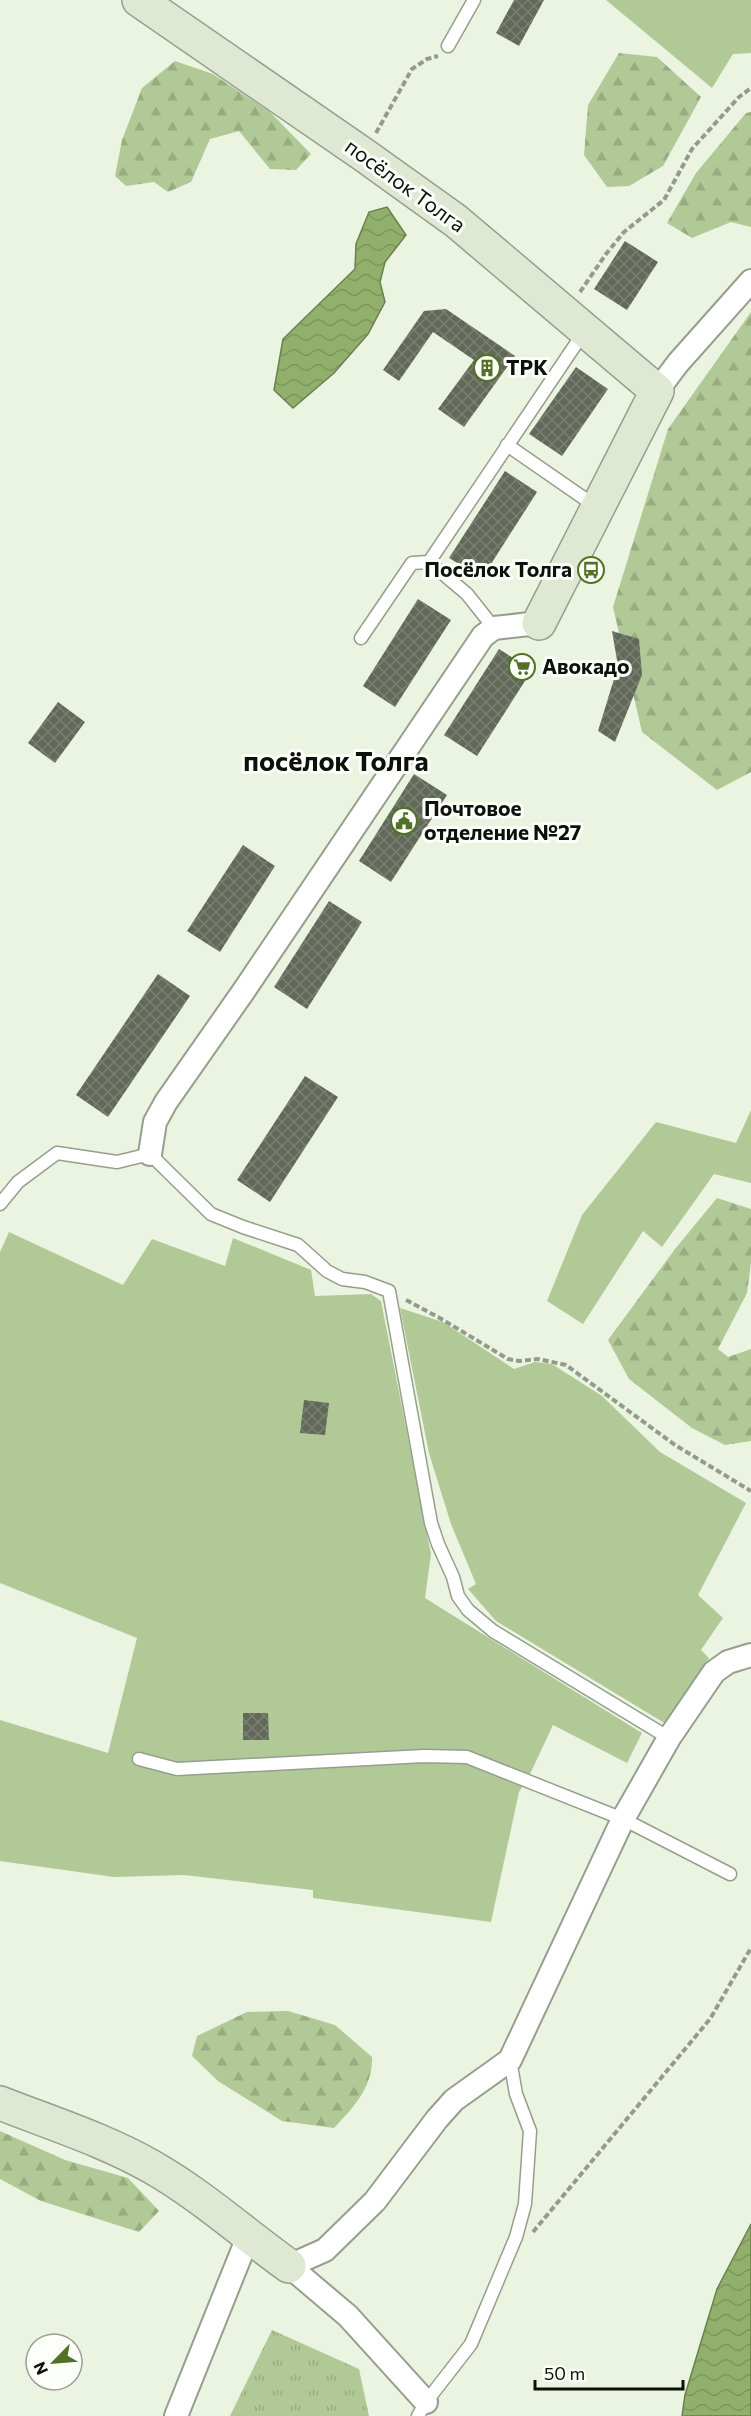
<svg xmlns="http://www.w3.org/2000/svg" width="751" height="2416" viewBox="0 0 751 2416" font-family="Commissioner,sans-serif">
<defs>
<pattern id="grass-tufts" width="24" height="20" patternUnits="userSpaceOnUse" patternTransform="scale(1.5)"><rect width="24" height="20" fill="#b1c997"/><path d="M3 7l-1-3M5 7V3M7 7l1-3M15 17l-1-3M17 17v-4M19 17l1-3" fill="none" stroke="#97ac81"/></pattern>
<pattern id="forest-firs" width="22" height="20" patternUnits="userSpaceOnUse" patternTransform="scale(1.5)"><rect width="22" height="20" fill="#b1c997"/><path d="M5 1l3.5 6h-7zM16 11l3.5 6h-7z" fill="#97ac81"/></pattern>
<pattern id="water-waves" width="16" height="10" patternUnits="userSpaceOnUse" patternTransform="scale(1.5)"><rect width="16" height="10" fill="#91b06c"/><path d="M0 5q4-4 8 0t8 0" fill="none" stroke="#7c965c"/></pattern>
<pattern id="building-cross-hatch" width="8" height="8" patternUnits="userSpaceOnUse" patternTransform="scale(1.5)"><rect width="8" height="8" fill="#616958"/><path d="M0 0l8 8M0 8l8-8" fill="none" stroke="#7a8174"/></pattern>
</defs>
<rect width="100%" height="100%" fill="#ebf4e0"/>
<!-- grass -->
<path fill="url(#grass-tufts)" d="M272 2330 359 2369 369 2416H230Z"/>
<!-- forest -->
<path fill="url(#forest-firs)" d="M619 53 657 57 701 97 663 166 629 186 607 187 584 155 588 105Z
M175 61 213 74 270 112 311 154 296 170 270 169 239 131 210 139 191 182 168 192 154 182 126 186 115 176 122 140 142 88Z
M751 112V227L731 222 692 238 667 223 696 173 746 113Z
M751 312V772L717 790 642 732 613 607 668 429Z
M717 1198 751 1209V1263L747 1293 718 1349 728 1357 751 1349V1441L725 1445 692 1428 629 1379 608 1340 675 1249Z
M288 2011 335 2025 372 2057C373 2087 354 2107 334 2128L282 2121 218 2081 192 2056 197 2036 247 2012Z
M0 2131 65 2160 128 2178 159 2211 139 2232 41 2201 0 2179Z"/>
<!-- garden -->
<path fill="#b1c997" d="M606 0H751V53L733 54 712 88Z
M751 1110V1183L714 1174 662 1247 643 1231 583 1324 547 1301 582 1215 656 1122 736 1143Z
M9 1232 123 1285 152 1239 225 1266 233 1238 311 1270 315 1296 371 1294 381 1301 431 1554 425 1598 642 1733 627 1763 553 1725 530 1774 519 1792 491 1922 313 1898V1890L184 1875 114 1877 0 1861V1720L108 1753 137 1638 0 1583V1252Z
M400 1308 443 1322 514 1369 535 1362 552 1364 602 1396 660 1452 746 1503 698 1595 723 1618 701 1650 709 1658 666 1724 496 1621 468 1589 476 1584 451 1524 429 1453Z"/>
<!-- water -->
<path fill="url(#water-waves)" stroke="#69804f" stroke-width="1.5" d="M387 207 406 235 385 262 380 282 385 302 368 334 334 373 293 408 274 390 283 339 355 269 356 244 369 212Z
M751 2224V2416H682L685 2395 717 2289Z"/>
<!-- building -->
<path fill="url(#building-cross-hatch)" d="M514 0H544L519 46 496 33Z
M625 241 658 262 627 310 594 289Z
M446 309 515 356 464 427 438 409 474 360 433 332 399 381 383 370 424 311Z
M576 367 608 389 562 456 529 434Z
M505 471 537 492 482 578 449 558Z
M418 599 451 620 395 707 363 686Z
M612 631 639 639 642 675 615 742 598 731 618 666Z
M499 649 532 670 477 756 444 735Z
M58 702 85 722 55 763 28 743Z
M414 774 447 795 391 882 359 861Z
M243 845 275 866 220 952 187 931Z
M329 901 362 922 307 1009 274 987Z
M158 974 190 996 108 1117 76 1095Z
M305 1076 338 1097 270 1202 237 1180Z
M304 1400 329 1403 325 1435 300 1433Z
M243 1713H268L269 1740H243Z"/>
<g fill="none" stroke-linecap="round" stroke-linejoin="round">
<defs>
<path id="lane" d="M448 46 474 0
M507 445 598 508
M429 562 584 332
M361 638 412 563 429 562 467 594 494 628
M0 1204 18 1182 57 1153 117 1162 150 1154 211 1214 243 1227 298 1245 327 1271 342 1279 365 1282 389 1291 431 1523 438 1544 453 1577 458 1596 468 1610 493 1631 669 1738
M139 1759 177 1769 424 1756 467 1757 623 1819 730 1874
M418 2416 426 2402 471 2344 516 2237 525 2204 530 2131 516 2094 510 2060"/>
<path id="street" d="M657 391 678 363 751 281
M150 1154 155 1122 166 1102 243 992 483 636 494 628 539 623
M426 2402 348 2316 289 2266 325 2250 375 2201 437 2119 454 2100 510 2060 623 1819 669 1738 714 1672 728 1662 751 1655
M176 2416 248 2237"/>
<path id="secondary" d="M139 0 364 155 456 221 657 391 539 623
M0 2103C51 2123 105 2140 152 2167 201 2195 243 2233 289 2266"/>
</defs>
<!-- lane casing -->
<use href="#lane" stroke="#969f8d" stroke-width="15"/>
<!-- street casing -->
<use href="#street" stroke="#969f8d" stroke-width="26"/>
<!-- secondary casing -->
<use href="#secondary" stroke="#969f8d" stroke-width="36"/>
<!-- path -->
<path stroke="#949b8c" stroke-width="4" stroke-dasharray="6 3" stroke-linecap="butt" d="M376 133 412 69 427 59 438 56
M580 292 606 254 624 232 664 200 692 149 739 97 751 88
M406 1300 438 1317 508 1359 519 1361 538 1359 566 1365 675 1445 751 1491
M533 2232 710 2019 751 1948"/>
<!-- lane -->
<use href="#lane" stroke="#fff" stroke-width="12"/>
<!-- street -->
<use href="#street" stroke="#fff" stroke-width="22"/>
<!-- secondary -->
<use href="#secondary" stroke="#dee8d2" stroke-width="33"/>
</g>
<!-- icons -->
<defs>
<symbol id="building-ring" viewBox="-11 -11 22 22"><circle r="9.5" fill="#fcfefa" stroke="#537126" stroke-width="1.5"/><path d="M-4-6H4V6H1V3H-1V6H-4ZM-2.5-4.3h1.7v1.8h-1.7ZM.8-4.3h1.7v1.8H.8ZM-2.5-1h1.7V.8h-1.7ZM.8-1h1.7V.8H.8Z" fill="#537126"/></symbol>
<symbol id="bus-ring" viewBox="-11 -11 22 22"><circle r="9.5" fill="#fcfefa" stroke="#537126" stroke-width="1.5"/><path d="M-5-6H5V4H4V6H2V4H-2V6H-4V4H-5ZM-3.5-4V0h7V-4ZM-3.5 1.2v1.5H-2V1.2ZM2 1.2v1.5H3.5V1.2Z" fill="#537126"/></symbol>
<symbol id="supermarket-ring" viewBox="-11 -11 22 22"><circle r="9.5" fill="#fcfefa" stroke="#537126" stroke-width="1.5"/><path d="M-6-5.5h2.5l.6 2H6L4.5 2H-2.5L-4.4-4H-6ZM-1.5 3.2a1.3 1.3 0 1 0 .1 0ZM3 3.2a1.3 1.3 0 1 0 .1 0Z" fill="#537126"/></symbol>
<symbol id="civic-ring" viewBox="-11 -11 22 22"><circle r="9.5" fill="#fcfefa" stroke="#537126" stroke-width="1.5"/><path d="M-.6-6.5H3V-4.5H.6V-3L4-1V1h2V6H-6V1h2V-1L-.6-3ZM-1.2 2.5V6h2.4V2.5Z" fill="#537126"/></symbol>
</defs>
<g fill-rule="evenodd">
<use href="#building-ring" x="472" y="353" width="30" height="30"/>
<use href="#bus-ring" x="576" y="555" width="30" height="30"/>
<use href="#supermarket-ring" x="507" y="652" width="30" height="30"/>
<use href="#civic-ring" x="389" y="806" width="30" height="30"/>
</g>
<g text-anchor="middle" stroke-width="6" stroke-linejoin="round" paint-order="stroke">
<!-- street labels -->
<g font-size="21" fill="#0d110a" stroke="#fcfefa">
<text transform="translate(405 186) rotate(36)" y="7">посёлок Толга</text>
</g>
<!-- poi labels -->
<g font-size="21" font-weight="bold" fill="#0d110a" stroke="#fcfefa" text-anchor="start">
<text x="506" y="375">ТРК</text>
<text x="572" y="577" text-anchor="end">Посёлок Толга</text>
<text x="542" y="674">Авокадо</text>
<text x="424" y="816">Почтовое<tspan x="424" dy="24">отделение №27</tspan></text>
</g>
<!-- district labels -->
<g font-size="27" font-weight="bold" fill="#0d110a" stroke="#fcfefa">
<text x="336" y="771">посёлок Толга</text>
</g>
</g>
<!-- north arrow -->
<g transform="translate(54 2362) rotate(245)"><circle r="28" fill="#fcfefa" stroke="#9c9f9a" stroke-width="1.5"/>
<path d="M0-4.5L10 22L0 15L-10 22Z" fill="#537126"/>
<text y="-9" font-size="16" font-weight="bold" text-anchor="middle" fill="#0d110a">N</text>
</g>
<!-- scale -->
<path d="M535 2380v9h148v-9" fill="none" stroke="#0d110a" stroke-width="3"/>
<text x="544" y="2380" font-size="18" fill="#0d110a" stroke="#fcfefa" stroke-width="4.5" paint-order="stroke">50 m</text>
</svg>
